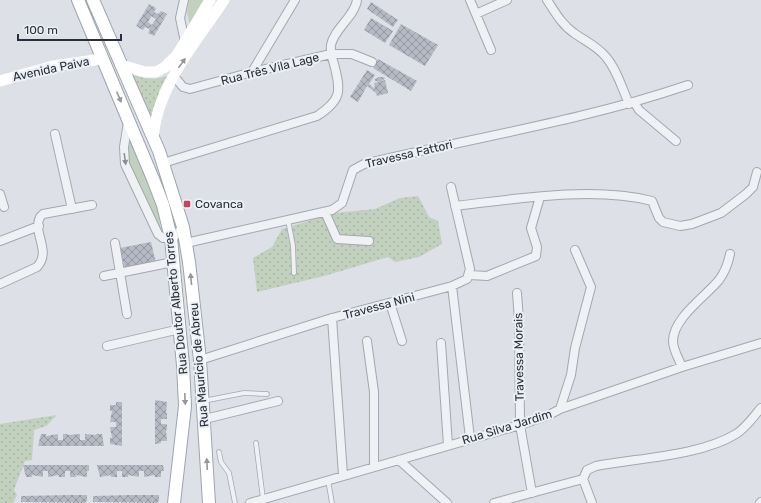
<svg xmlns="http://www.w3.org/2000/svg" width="761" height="503" viewBox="0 0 761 503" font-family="Rubik,sans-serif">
<defs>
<pattern id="grass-dots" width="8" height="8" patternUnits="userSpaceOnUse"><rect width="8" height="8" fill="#c2d0be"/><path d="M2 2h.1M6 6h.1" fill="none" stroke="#a7b3a4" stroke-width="1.8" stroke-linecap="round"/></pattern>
<pattern id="building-cross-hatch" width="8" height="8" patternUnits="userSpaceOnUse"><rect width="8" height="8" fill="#b4b9c3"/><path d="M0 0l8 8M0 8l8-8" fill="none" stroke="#9297a0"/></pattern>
</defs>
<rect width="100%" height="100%" fill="#dde0e6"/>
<!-- grass -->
<path fill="url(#grass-dots)" d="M133 75C147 79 155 81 168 75L160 89 151 118Z
M418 196 429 217 438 221 442 244 419 257 395 262 388 257 324 276 257 292 253 258 272 247 282 229 335 213 375 209 400 198Z
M57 415 46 426 34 430 32 460 25 461 14 490 17 495 13 503H0V424Z"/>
<!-- park -->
<path fill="#c2d0be" d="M189 0H206L190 25 187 13Z
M131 141 157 205 161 231 128 162V142Z"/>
<!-- building -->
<path fill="url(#building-cross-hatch)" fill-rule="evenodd" d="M371 2 398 20 393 27 367 9Z
M149 4 156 8 154 12 158 14 161 11 167 14 154 36 148 33 150 29 145 27 143 30 136 26ZM151 16 156 19 152 25 148 22Z
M371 18 393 31 385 43 364 30Z
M401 24 438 45 425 66 389 45Z
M378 59 417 81 411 91 373 68Z
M367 70 375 75 369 84 375 89 374 83 379 82 374 80 379 77H383L385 78 382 81 385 80 388 93 377 96 376 93 367 86 358 102 350 97Z
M151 242 156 263 125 269 120 248Z
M155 400 167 402 166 413H167V419H161V424H167V430H166L167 441H161V443L155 444Z
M116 402H122V446L110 444V438H112L110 427H116V422H110L112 411H110V405H116Z
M41 434H46V436L58 434V440H63V434H68V435L80 434V440H85V434L96 435V434H102L104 446H38Z
M23 465H89V471H87V477L75 475 76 477H70V471H65V477H59V475L48 477V471H43V477L32 475V477H26Z
M97 465H163L164 471H161V477H155V475L144 477V471H139V477L128 475V477H122V471H117V477H111V475L100 477Z
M72 495H87V501L85 503 21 502V496Z
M131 495H159V501L157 503 93 502V496Z"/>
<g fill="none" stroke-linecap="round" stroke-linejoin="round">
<defs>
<path id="lane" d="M288 220 293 246 294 273
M203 401 244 393 267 394
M256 443 263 499
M219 452 221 462 229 473 235 503
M328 480 332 503"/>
<path id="street" d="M184 0 180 18 185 42
M470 0 491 50
M547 0C555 12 562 25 574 33 585 41 597 46 606 57 617 70 622 88 629 104
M476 14 507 0
M252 72 295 0
M173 75 183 87 190 89 252 72 331 54H352L372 62
M634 102 639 110 676 141
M128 122 124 147 125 164 158 234 163 238 174 237 183 227
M55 134 72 209
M163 163 317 116C342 100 341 91 334 64 332 58 330 52 331 45 334 29 355 16 357 0
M0 194 4 207
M455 206C515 199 593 186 652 201L659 218 663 222 680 226 692 224 721 213 746 194 753 187 757 172
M325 212 337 239 369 241
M0 241 39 226
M115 243 127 314
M186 243 332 210 342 203 353 170 364 164C472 138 582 121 688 85
M470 275 487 276 536 256 537 247 531 228 540 197
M104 276 173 262
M0 284 37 267C52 251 32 233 40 217L43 214 92 205
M452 286 470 438
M517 293 519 320 520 425 532 493
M390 303 402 341
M332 318 343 475
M367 341 374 392V467
M441 343 448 445
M107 346 180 329
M200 360 332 318 452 286 467 279 470 269 451 187
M682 367C679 359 673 350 673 341 673 318 706 296 719 280 725 272 728 264 730 254
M560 409 571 375 575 348 591 287 575 250
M205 419 278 401
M399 460 447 503
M583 479 587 470 596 466C638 458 700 456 736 434 746 428 754 416 761 408
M583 479 592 503
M250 503 520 425 549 415 560 409 682 367 761 343
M494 503 583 479
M760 503 761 502"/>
<path id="primary" d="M78 0 153 179 163 205 171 238 183 365 185 406 174 503
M93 0 159 151 183 227 189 262 200 360 209 503"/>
</defs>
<!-- lane casing -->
<use href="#lane" stroke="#a3a7b0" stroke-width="5.5"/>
<!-- street casing -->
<use href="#street" stroke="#a3a7b0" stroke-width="10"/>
<!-- primary casing -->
<use href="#primary" stroke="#9ca4b1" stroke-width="14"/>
<!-- lane -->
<use href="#lane" stroke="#eff1f5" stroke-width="4"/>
<!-- street -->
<use href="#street" stroke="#eff1f5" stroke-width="8"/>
<!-- secondary -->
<path stroke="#fff" stroke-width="11" d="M121 65 145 72H156L165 67 177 55 210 0
M0 81 53 66 102 59
M153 137C158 84 196 43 224 0"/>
<!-- primary -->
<use href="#primary" stroke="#fff" stroke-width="12"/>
</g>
<!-- one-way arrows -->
<defs><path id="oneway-solid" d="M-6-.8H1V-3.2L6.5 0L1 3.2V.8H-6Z"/></defs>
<g fill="#93969e">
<use href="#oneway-solid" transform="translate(182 63) rotate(-54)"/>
<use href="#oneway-solid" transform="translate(119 97) rotate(67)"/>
<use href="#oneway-solid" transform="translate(191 279) rotate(-96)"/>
<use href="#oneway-solid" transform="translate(185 399) rotate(88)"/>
<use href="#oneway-solid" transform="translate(207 464) rotate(-93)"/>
</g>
<use fill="#8b9098" href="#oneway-solid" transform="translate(125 159) rotate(82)"/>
<!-- markers -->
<rect fill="#c94455" stroke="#eceff4" stroke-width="1.5" x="183" y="200" width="8" height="8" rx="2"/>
<g text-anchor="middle" stroke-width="4" stroke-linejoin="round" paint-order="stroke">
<!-- street labels -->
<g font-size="12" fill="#272e3c" stroke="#eceff4">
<text transform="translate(51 69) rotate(-12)" y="4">Avenida Paiva</text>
<text transform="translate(270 69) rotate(-14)" y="4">Rua Três Vila Lage</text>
<text transform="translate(409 154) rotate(-13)" y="4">Travessa Fattori</text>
<text transform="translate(176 303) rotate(-96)" y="4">Rua Doutor Alberto Torres</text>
<text transform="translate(379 306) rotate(-15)" y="4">Travessa Nini</text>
<text transform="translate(519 357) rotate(-91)" y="4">Travessa Morais</text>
<text transform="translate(199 365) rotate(-95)" y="4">Rua Maurício de Abreu</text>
<text transform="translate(507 427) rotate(-17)" y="4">Rua Silva Jardim</text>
</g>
<!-- poi labels -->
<g font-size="12" fill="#272e3c" stroke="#eceff4" text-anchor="start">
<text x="195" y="208">Covanca</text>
</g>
</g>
<!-- scale -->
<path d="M18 34v6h103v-6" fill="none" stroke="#272e3c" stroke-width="2"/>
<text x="24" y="34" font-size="12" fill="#272e3c" stroke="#eceff4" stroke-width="3" paint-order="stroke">100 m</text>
</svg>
